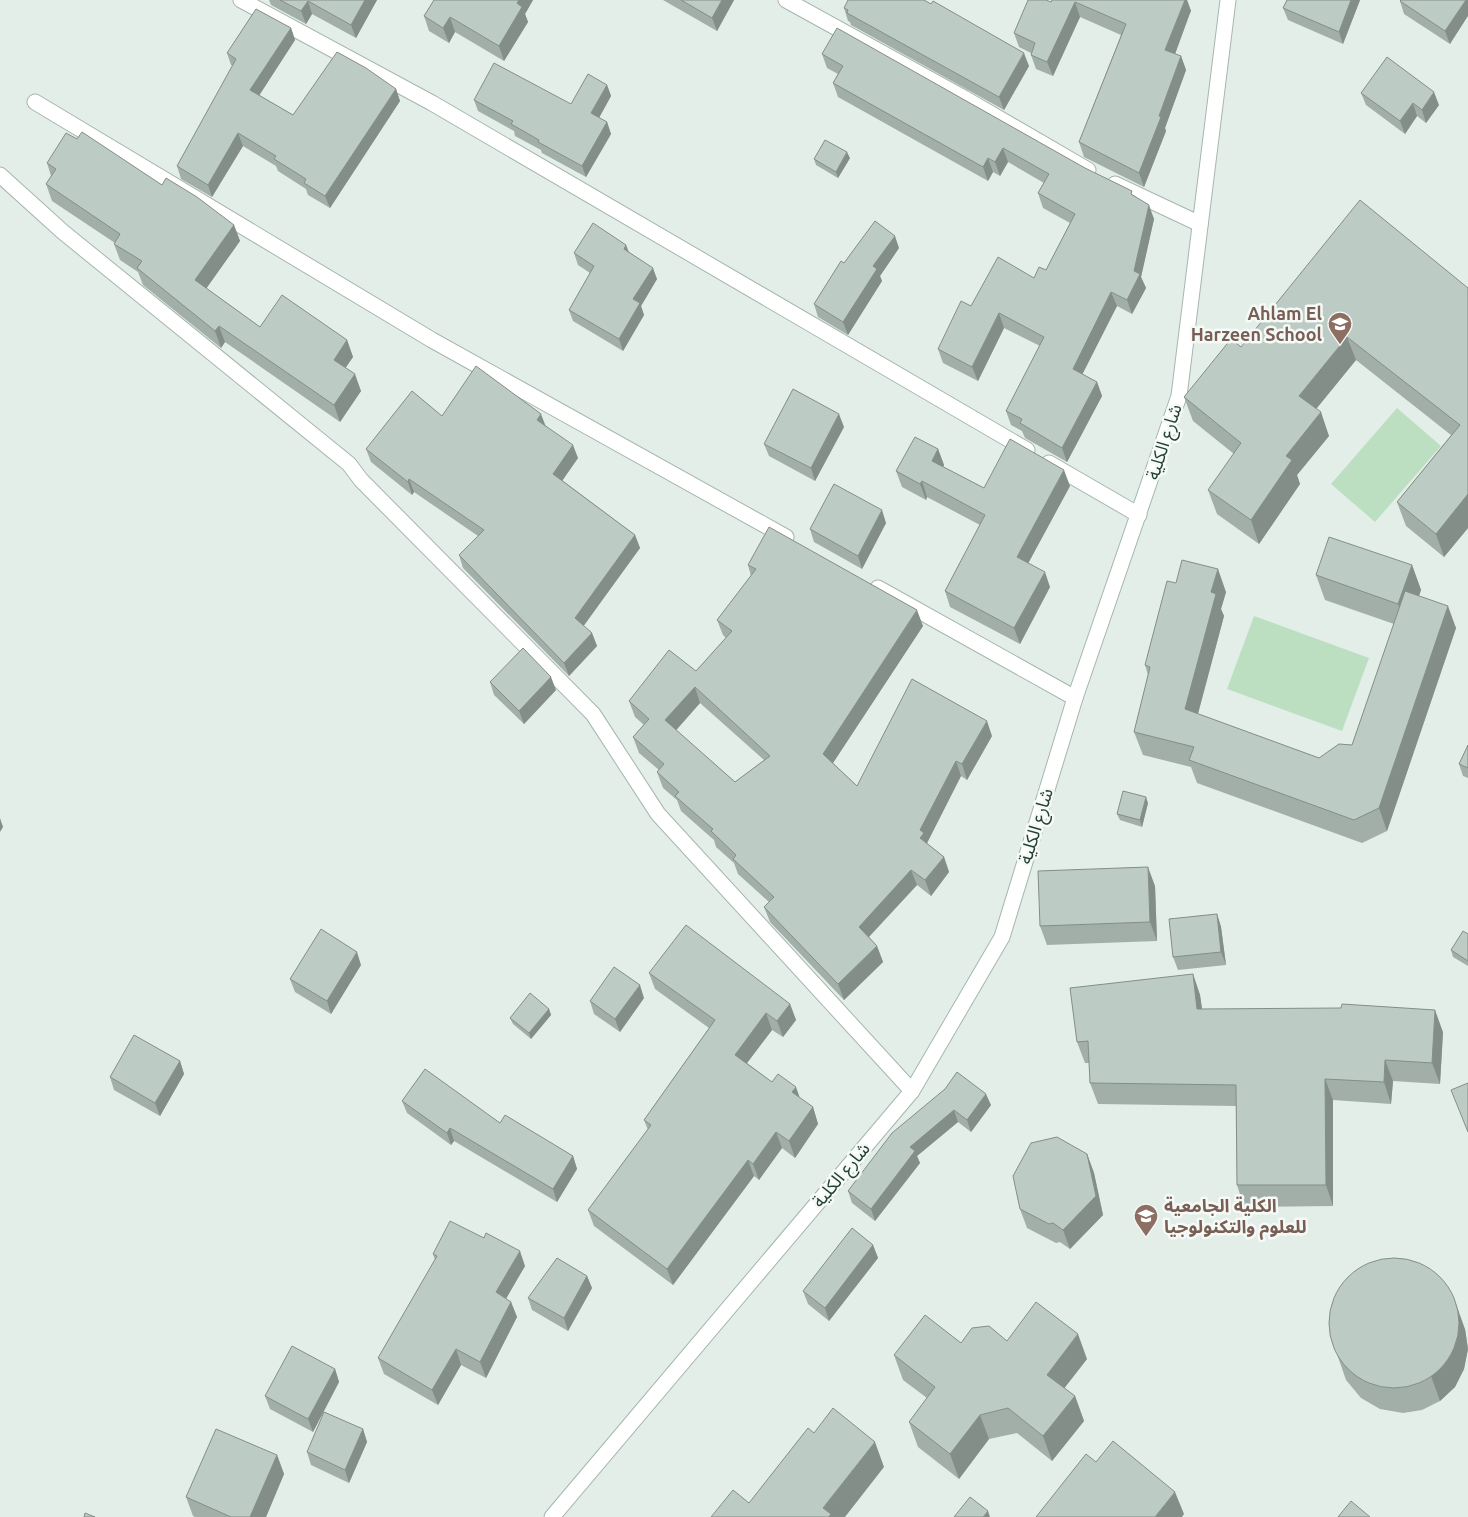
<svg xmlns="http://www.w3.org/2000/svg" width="1468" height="1517" viewBox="0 0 1468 1517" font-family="Ubuntu,'Noto Sans Arabic',sans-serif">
<rect width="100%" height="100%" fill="#e4eee8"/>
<!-- grass -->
<path fill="#bddfc1" d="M1397 408 1441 446 1375 522 1331 484Z
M1254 616 1369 658 1342 731 1227 689Z"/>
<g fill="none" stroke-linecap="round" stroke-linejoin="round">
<defs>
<path id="minor" d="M241 0 432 103 1027 450
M786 0 964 98 1088 170
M35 102 432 340 786 537
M0 175 63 232 349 464 361 480 593 714 658 814 912 1091
M1115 184 1200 224
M1049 463 1139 515
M878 588 1075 698"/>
<path id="tertiary" d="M552 1517 912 1091 1002 937 1075 698 1179 396 1228 0"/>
</defs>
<!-- minor casing -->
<use href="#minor" stroke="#a6b6ae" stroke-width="17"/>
<!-- tertiary casing -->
<use href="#tertiary" stroke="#a6b6ae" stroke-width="17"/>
<!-- minor -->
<use href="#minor" stroke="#fff" stroke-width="15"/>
<!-- tertiary -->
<use href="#tertiary" stroke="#fff" stroke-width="15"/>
</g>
<!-- wall -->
<path fill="#a2afa8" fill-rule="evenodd" d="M269 0H377L356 38 312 14 306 24 271 5Z
M434 0H533L525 14 528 22 504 61 455 32 449 43 429 31 424 16Z
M663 0H734L717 31Z
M1052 0H1187L1191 11 1190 13 1175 54 1181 56 1186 70 1165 128 1166 131 1144 187 1084 157 1079 142 1121 35 1080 17 1053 76 1036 69 1031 55V53L1019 47 1014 33 1051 2Z
M1287 0H1360L1343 44 1288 20 1283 8Z
M1468 0 1450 44 1404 14 1400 1Z
M844 8 1029 66 1004 110 851 25 850 22 848 21Z
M291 28 295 40 259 95 293 115 396 89 400 101 330 208 308 195 306 189 278 171 276 166 243 146 212 197 181 179 177 166 233 66 231 65 227 53Z
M822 54 1135 196 1154 219 1141 277 1146 288 1132 314 1117 306 1082 374 1097 382 1102 396 1067 462 1025 438 1022 431 1011 425 1006 411 1040 346 1004 328 978 381 943 363 938 349 971 306 1034 278 1046 270 1070 223 1043 208 1038 193 1044 183 1008 162 1000 176 993 172 988 181 838 97 833 83 838 74 827 68Z
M607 85 611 96 599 118 607 122 611 134 586 177 542 153 541 150 515 136 514 131 478 111 474 100 571 104Z
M1361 93 1439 105 1426 123 1417 116 1405 134 1366 105Z
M77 139 162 185 234 225 240 241 206 288 260 327 347 340 353 357 345 368 361 391 340 422 225 342 221 348 143 285 138 272 120 260 114 244 115 243 52 201 46 184 51 176 47 163Z
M850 158 838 178 816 165 814 159Z
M626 245 629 252 657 279 641 306 644 315 623 351 573 321 569 310 590 273 578 265 574 253Z
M899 248 880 276 882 281 848 335 818 317 814 304 844 263Z
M1468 288V528L1444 557 1406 526 1397 502 1451 435 1356 360 1316 409 1329 436 1297 475 1300 484 1259 544 1217 514 1208 490 1234 454 1193 421 1184 397 1241 347Z
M442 416 546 426 578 458 562 480 635 535 640 548 583 626 592 633 597 646 569 676 463 568 459 555 478 536 414 492 412 495 371 462 366 449Z
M844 427 815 481 769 456 764 444Z
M938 449 944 465 943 467 984 488 1070 486 1028 563 1050 587 1020 644 950 607 945 591 980 525 927 497 926 500 902 487 896 471Z
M886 523 862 569 814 542 810 529Z
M748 565 923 626 833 763 857 786 992 736 967 780 961 776 927 843 928 844 944 857 949 872 931 896 917 885 869 937 877 946 883 962 844 1000 770 922 764 907 769 902 738 874 734 863 716 847 714 840 681 811 677 800 663 788 657 772 659 770 639 753 633 737 644 725 635 717 629 701 696 671 726 638 723 635 717 620 751 576ZM700 703 764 760 735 782 676 730Z
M1412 565 1421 590 1419 596 1456 628 1387 831 1362 843 1197 783 1191 767 1143 755 1134 732 1148 675 1145 665 1176 583 1226 592 1221 609 1224 616 1198 714 1319 758 1352 745 1394 624 1325 600 1316 575Z
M490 682 556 690 524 724 494 695Z
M1468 745V778L1463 776 1459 764Z
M1148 803 1142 827 1120 820 1117 814Z
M1155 886 1157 941 1047 945 1040 926Z
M1217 914 1221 927 1226 965 1178 970 1173 957Z
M1468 934V966L1453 957 1451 950Z
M361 965 331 1014 295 992 290 979Z
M649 973 790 1004 796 1020 783 1037 772 1030 747 1063 772 1082 800 1098 813 1107 818 1124 795 1158 782 1148 759 1180 754 1176 673 1285 594 1226 588 1210 648 1130 644 1120 709 1028 655 989Z
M1193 974 1200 995 1202 1009 1443 1032 1440 1084 1393 1081 1391 1104 1333 1100V1206L1244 1207 1237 1185 1236 1106 1098 1104 1090 1083 1089 1063H1085L1077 1042Z
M644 998 620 1032 594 1014 590 1001Z
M549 1009 551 1015 531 1039 513 1024 510 1018Z
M180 1061 184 1074 160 1116 114 1090 110 1077Z
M945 1089 991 1105 971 1132 958 1122 917 1156 920 1163 875 1221 852 1203 848 1191Z
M402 1101 573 1156 577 1169 557 1202 454 1141 451 1145 407 1113Z
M1087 1154 1094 1173 1103 1215 1070 1249 1060 1242 1056 1243 1027 1228 1020 1209Z
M873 1245 878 1258 829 1321 808 1304 803 1291Z
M433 1254 525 1266 506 1299 511 1302 517 1317 486 1378 461 1365 438 1405 384 1374 378 1358 435 1260Z
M587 1276 592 1288 568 1331 532 1310 528 1298Z
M1465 1329 1468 1349 1464 1369 1455 1387 1440 1401 1422 1410 1403 1413 1380 1409 1361 1398 1346 1380 1330 1334Z
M1007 1341 1087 1359 1064 1388 1075 1396 1084 1421 1052 1461 1017 1433 989 1439 959 1479 918 1447 909 1422 927 1398 903 1380 894 1355 961 1343Z
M335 1369 339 1382 313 1432 270 1409 265 1396Z
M363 1429 367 1442 349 1483 311 1465 307 1452Z
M277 1455 284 1474 266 1517H195L193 1516 186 1497Z"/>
<!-- shaded-wall -->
<path fill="#848e88" d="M365 0H377L356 38 351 25Z
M519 0H533L525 14 528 22 504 61 499 46Z
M722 0H734L717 31 712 18Z
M1185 0H1187L1191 11 1190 13 1171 65 1165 50Z
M1351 0H1360L1343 44 1339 32Z
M1466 0H1468V16L1450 44 1445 31Z
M308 1 312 14 306 24 301 11Z
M1075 2 1080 17 1053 76 1047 62Z
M450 17 455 32 449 43 443 28Z
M291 28 295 40 255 102 250 90Z
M1024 53 1029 66 1004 110 999 97Z
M1181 56 1186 70 1165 128 1166 131 1144 187 1139 173 1159 116Z
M607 85 611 96 595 125 591 113Z
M396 89 400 101 330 208 325 196Z
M1434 92 1439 105 1426 123 1422 110Z
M1413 103 1417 116 1405 134 1400 121Z
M607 122 611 134 586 177 582 166Z
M238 133 243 146 212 197 208 185Z
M1003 148 1008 162 1000 176 995 162Z
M847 152 850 158 838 178 836 172Z
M988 158 993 172 988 181 983 167Z
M1149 205 1154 219 1141 277 1146 288 1132 314 1127 300Z
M234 225 240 241 201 296 195 280Z
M895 236 899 248 880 276 882 281 848 335 843 322 873 266Z
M626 245 630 257 624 249Z
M653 268 657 279 641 306 644 315 623 351 619 339 633 299Z
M1111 292 1117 306 1078 383 1073 369Z
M999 313 1004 328 978 381 972 367Z
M219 326 225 342 221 348 215 331Z
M1347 337 1356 360 1308 419 1299 396Z
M347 340 353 357 340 376 334 360Z
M355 374 361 391 340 422 334 405Z
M1097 382 1102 396 1067 462 1062 448Z
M1321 412 1329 436 1297 475 1300 484 1259 544 1251 520 1286 456Z
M541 414 546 427 537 420Z
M839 414 844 427 815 481 811 468Z
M573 445 578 458 558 487 553 474Z
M938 449 944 465 938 476 932 461Z
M1064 470 1070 486 1023 573 1017 557Z
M409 479 414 492 412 495 408 482Z
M922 481 927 497 926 500 920 484Z
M1468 494V528L1444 557 1436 534Z
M882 510 886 523 862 569 858 556Z
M635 535 640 548 580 631 575 618Z
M1412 565 1421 590 1407 629 1398 604Z
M1218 569 1226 592 1221 609 1224 616 1193 732 1185 709 1211 592Z
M1045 572 1050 587 1020 644 1014 628Z
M1448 606 1456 628 1387 831 1379 808Z
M917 610 923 626 829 769 823 754Z
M592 633 597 646 569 676 564 663Z
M551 677 556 690 524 724 519 711Z
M695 687 700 703 671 736 665 720Z
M987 721 992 736 967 780 962 764Z
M956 761 961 776 927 843 930 849 920 838V830Z
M1146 797 1148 803 1142 827 1140 820Z
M0 818 3 827 0 832Z
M944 857 949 872 931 896 925 880Z
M1148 867 1155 886 1157 941 1150 922Z
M911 870 917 885 864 942 859 927Z
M1217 914 1221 927 1226 965 1221 952Z
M877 946 883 962 844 1000 838 984Z
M357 952 361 965 331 1014 327 1001Z
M1193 974 1200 995 1205 1030 1197 1009Z
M640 985 644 998 620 1032 615 1019Z
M790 1004 796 1020 783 1037 777 1021Z
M549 1009 551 1015 531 1039 529 1033Z
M1435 1010 1443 1032 1440 1084 1432 1063Z
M766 1013 772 1030 741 1071 735 1055Z
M1385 1060 1393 1081 1391 1104 1384 1082Z
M180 1061 184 1074 160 1116 155 1103Z
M1325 1079 1333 1100V1206L1326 1185Z
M796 1087 802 1104 792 1092Z
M986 1094 991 1105 971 1132 967 1120Z
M813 1107 818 1124 795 1158 789 1141Z
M954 1110 958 1122 917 1156 920 1163 875 1221 871 1209 910 1147Z
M450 1128 454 1141 451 1145 447 1133Z
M776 1132 782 1148 759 1180 753 1164Z
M1087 1154 1094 1173 1103 1215 1070 1249 1063 1230Z
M573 1156 577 1169 557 1202 553 1189Z
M748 1160 754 1176 673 1285 667 1269Z
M873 1245 878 1258 829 1321 825 1308Z
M520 1251 525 1266 501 1307 496 1292Z
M587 1276 592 1288 568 1331 564 1318Z
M511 1302 517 1317 486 1378 480 1362Z
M1456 1304 1465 1329 1468 1349 1464 1369 1455 1387 1440 1401 1431 1376Z
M1078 1334 1087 1359 1056 1399 1047 1375Z
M456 1349 461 1365 438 1405 432 1390Z
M335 1369 339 1382 313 1432 308 1419Z
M1075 1396 1084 1421 1052 1461 1043 1436Z
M980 1415 989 1439 959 1479 950 1454Z
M363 1429 367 1442 349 1483 345 1470Z
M875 1442 884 1467 845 1517H826L823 1508Z
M277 1455 284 1474 266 1517H250Z
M1175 1492 1184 1514 1182 1517H1155Z
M988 1511 990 1517H983Z"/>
<!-- building -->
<path fill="#bccbc3" stroke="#848e88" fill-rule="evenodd" d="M280 0H365L351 25 308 1 301 11Z
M434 0H519L517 3 522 7 499 46 450 17 443 28 424 16Z
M681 0H722L712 18Z
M848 0H924L931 4 933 1 1024 53 999 97 847 13 848 10 844 8Z
M1028 0H1046L1051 2 1052 0H1185L1165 50 1181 56 1159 116 1161 117 1139 173 1079 142 1126 24 1075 2 1047 62 1031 55 1035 43 1014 33Z
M1287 0H1351L1339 32 1283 8Z
M1401 0H1466L1445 31 1400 1Z
M256 9 291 28 250 90 293 115 337 52 366 68 396 89 325 196 304 183 306 179 274 159 276 156 238 133 208 185 177 166 236 59 227 53Z
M837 28 1085 168 1132 191 1131 194 1149 205 1134 271 1140 274 1127 300 1111 292 1073 369 1097 382 1062 448 1020 423 1022 419 1006 411 1044 337 999 313 972 367 938 349 961 301 971 306 998 257 1034 278 1039 267 1046 270 1075 214 1038 193 1049 174 1003 148 995 162 988 158 983 167 833 83 843 66 822 54Z
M1387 57 1434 92 1422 110 1413 103 1400 121 1361 93Z
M494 63 571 104 588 74 607 85 591 113 607 122 582 166 538 142 539 140 511 124 513 121 474 100Z
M82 132 162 185 166 178 197 197 234 225 195 280 260 327 282 295 347 340 334 360 355 374 334 405 219 326 215 331 137 268 142 261 114 244 120 234 46 184 56 169 47 163 66 133 77 139Z
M825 140 847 152 836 172 814 159Z
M1360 200 1468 288V494L1436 534 1397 502 1460 425 1347 337 1299 396 1321 412 1286 456 1292 460 1251 520 1208 490 1241 443 1184 397 1231 339 1241 347Z
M875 221 895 236 873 266 877 269 843 322 814 304 841 261 844 263Z
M593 223 626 245 624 249 653 268 633 299 640 303 619 339 569 310 594 266 574 253Z
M476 366 541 414 537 420 573 445 553 474 635 535 575 618 592 633 564 663 459 555 484 530 409 479 408 482 366 449 412 391 442 416Z
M793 389 839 414 811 468 764 444Z
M915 437 938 449 932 461 984 488 1010 439 1064 470 1017 557 1045 572 1014 628 945 591 985 515 922 481 920 484 896 471Z
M834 484 882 510 858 556 810 529Z
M769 527 917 610 823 754 857 786 912 679 987 721 962 764 956 761 920 830 924 833 920 838 944 857 925 880 911 870 859 927 877 946 838 984 764 907 774 897 733 859 736 855 711 831 713 829 675 796 679 792 657 772 664 764 633 737 649 719 629 701 669 650 696 671 732 631 717 620 756 569 748 565ZM695 687 770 756 735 782 665 720Z
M1329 537 1412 565 1398 604 1316 575Z
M1182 560 1218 569 1211 592 1216 594 1185 709 1319 758 1339 744 1352 745 1405 591 1448 606 1379 808 1354 820 1189 760 1194 747 1134 732 1150 667 1145 665 1167 581 1176 583Z
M523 648 551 677 519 711 490 682Z
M1468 745V768L1459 764Z
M1123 791 1146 797 1140 820 1117 814Z
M1148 867 1150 922 1040 926 1038 871Z
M1217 914 1221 952 1173 957 1169 919Z
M686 925 790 1004 777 1021 766 1013 735 1055 772 1082 778 1074 796 1087 792 1092 813 1107 789 1141 776 1132 753 1164 748 1160 667 1269 588 1210 651 1125 644 1120 715 1020 649 973Z
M321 929 357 952 327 1001 290 979Z
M1463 931 1468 934V961L1451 950Z
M614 967 640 985 615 1019 590 1001Z
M1193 974 1197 1009 1341 1008 1342 1004 1435 1010 1432 1063 1385 1060 1384 1082 1325 1079 1326 1185H1237L1236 1085 1090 1083 1088 1041 1077 1042 1070 988Z
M530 993 549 1009 529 1033 510 1018Z
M134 1035 180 1061 155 1103 110 1077Z
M425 1069 500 1123 505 1115 573 1156 553 1189 450 1128 447 1133 402 1101Z
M957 1072 986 1094 967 1120 954 1110 910 1147 915 1151 871 1209 848 1191 892 1133 945 1089Z
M1468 1083V1132L1451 1090Z
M1057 1137 1087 1154 1096 1196 1063 1230 1053 1223 1049 1224 1020 1209 1013 1176 1031 1143Z
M450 1221 484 1238 486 1233 520 1251 496 1292 511 1302 480 1362 456 1349 432 1390 378 1358 437 1256 433 1254Z
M852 1228 873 1245 825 1308 803 1291Z
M557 1258 587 1276 564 1318 528 1298Z
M1329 1323a65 65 0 1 1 130 0a65 65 0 1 1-130 0Z
M1036 1302 1078 1334 1047 1375 1075 1396 1043 1436 1008 1408 980 1415 950 1454 909 1422 935 1387 894 1355 925 1315 961 1343 972 1328 989 1326 1007 1341Z
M292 1346 335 1369 308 1419 265 1396Z
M833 1408 875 1442 823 1508 831 1514 829 1517H711L733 1490 749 1503 808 1428 814 1433Z
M324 1412 363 1429 345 1470 307 1452Z
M216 1429 277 1455 250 1517H231L186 1497Z
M1113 1441 1175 1492 1155 1517H1036L1086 1454 1096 1462Z
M970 1497 988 1511 983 1517H954Z
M1351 1501 1370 1517H1338Z
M85 1513 95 1517H84Z"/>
<!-- icons -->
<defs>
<symbol id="school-pin" viewBox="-11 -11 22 30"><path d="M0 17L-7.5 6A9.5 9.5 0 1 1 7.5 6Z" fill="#8d6e63" stroke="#f5faf7"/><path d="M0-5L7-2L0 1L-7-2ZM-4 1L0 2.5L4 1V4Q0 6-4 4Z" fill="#fff"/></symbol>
<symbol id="university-pin" viewBox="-11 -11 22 30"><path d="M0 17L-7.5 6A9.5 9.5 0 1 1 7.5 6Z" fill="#8d6e63" stroke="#f5faf7"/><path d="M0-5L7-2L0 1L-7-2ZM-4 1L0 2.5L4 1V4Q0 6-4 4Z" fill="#fff"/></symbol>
</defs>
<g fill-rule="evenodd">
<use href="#school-pin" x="1326" y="310" width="28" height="38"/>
<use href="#university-pin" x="1132" y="1202" width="28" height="38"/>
</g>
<g text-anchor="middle" stroke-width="5" stroke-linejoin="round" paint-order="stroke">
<!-- education labels -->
<g font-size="18" font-weight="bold" fill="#785e54" stroke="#f5faf7" text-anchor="end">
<text x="1322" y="320">Ahlam El<tspan x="1322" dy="21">Harzeen School</tspan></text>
<text x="1164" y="1212" text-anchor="start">الكلية الجامعية<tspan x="1164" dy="21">للعلوم والتكنولوجيا</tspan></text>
</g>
<!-- street labels -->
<g font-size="18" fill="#234033" stroke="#f5faf7">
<text transform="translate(1164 442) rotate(-72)" y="6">شارع الكلية</text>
<text transform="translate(1036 826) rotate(-73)" y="6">شارع الكلية</text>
<text transform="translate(841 1175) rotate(-50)" y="6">شارع الكلية</text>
</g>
</g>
</svg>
